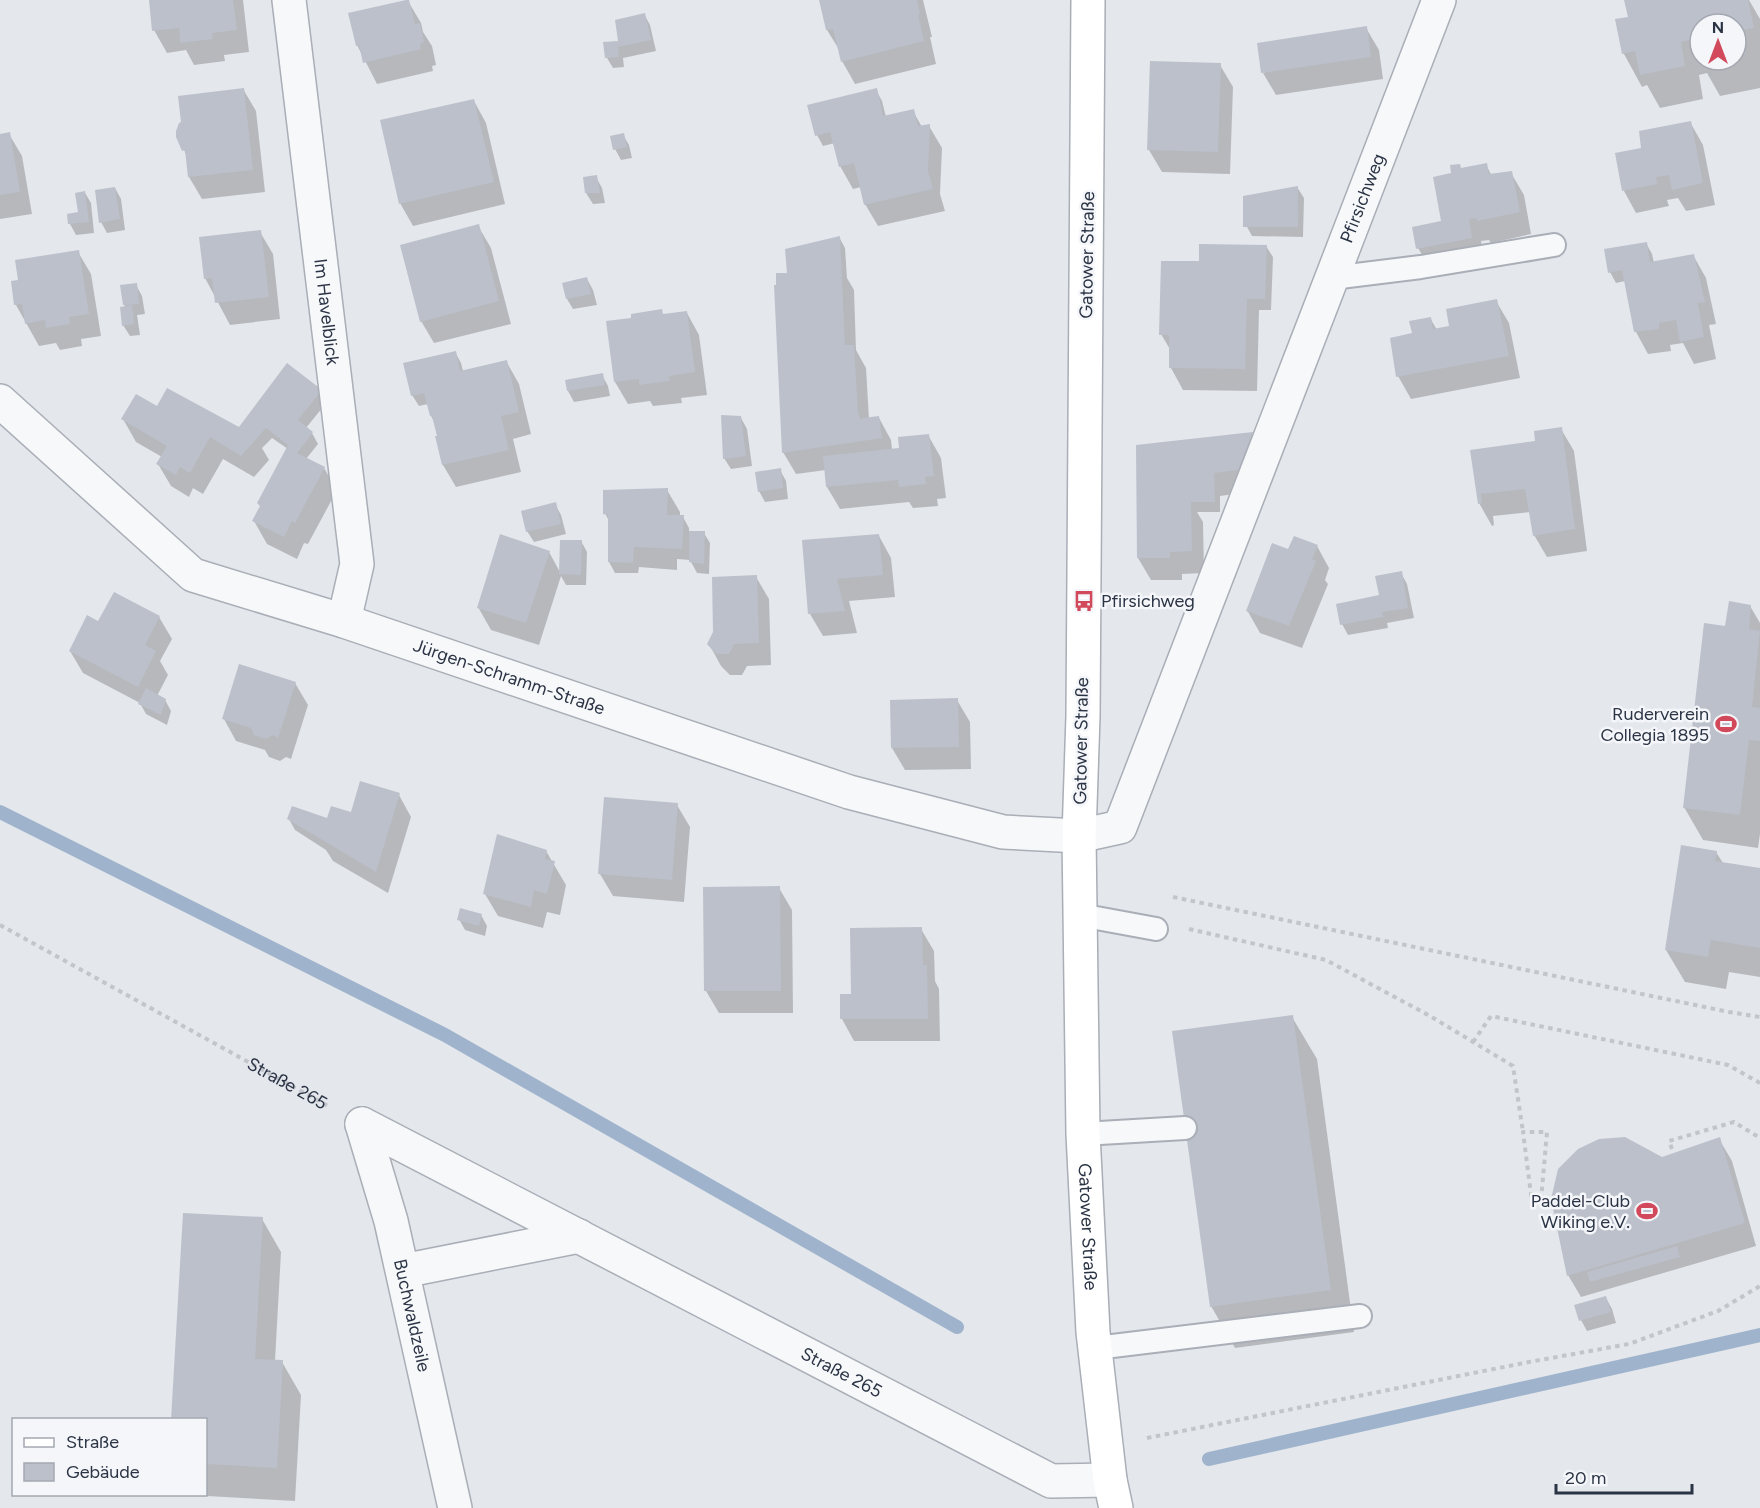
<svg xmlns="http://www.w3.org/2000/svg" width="1760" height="1508" viewBox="0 0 1760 1508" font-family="Figtree,sans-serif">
<rect width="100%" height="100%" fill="#e4e7ec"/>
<!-- shadow -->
<path fill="#0003" fill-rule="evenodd" d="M150 0H243L249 52 224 55 225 61 194 65 186 50 167 53 154 30Z
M821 0H923L932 37H930L936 64 855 84 842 61 840 51 827 30Z
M1626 0H1749L1760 19V88L1720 96 1707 73 1699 75 1703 99 1660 108 1647 85 1642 87 1624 54 1617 20 1629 18ZM1700 24H1736V60H1700Z
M408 1 421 23 423 32 432 46 436 65 432 66 433 71 377 84 357 45Z
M644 14 650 25 656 51 623 58 624 67 613 68 607 58Z
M1366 28 1379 50 1383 79 1276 95 1263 73Z
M1220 65 1233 87 1230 174 1162 172 1149 150Z
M243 89 256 111 265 192 202 199 189 177 187 156 184 150Z
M876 90 882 101 886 117 913 111 922 127 929 126 942 148 940 194 945 211 878 226 865 204 861 187 853 189 840 166 835 143 823 146 817 135Z
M474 101 486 123 505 204 413 226 400 203Z
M1690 122 1703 145 1715 205 1686 211 1678 198 1667 200 1669 206 1636 213 1624 191 1643 149Z
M9 134 22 156 32 214 0 219V135Z
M623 135 629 145 632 158 621 160 615 149Z
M1486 165 1492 176 1511 173 1524 195 1531 234 1491 243 1489 240 1481 241 1484 260 1431 270 1418 248 1443 222 1453 174 1461 169Z
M596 177 602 188 605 203 593 204 586 193Z
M1297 187 1304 198 1303 237 1252 236 1246 225Z
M115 188 121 199 125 230 107 233 101 222Z
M85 193 91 203 94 233 76 235 70 224 69 215 79 214Z
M478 226 491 248 511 324 434 343 421 321Z
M260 232 273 254 280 319 230 325 205 278Z
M839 237 845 248 847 278 854 290 856 350 866 368 869 419 879 418 891 440 892 450 900 449 928 435 941 458 946 498 937 499 938 506 913 508 909 502 840 509 827 487 826 470 796 474 783 452 788 274Z
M1646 243 1652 254 1654 263 1693 255 1706 278 1716 324 1709 325 1716 359 1694 364 1683 343 1670 345 1671 351 1648 354 1636 332 1625 281 1616 283 1610 272Z
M1266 246 1273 257 1271 310H1259L1257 391 1183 390 1171 368V351L1161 334 1201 263Z
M78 252 91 274 101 336 81 339 82 346 60 350 56 343 39 346 16 305 20 282Z
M587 279 593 290 597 305 573 309 567 299Z
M136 285 142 296 145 314 137 315 140 335 130 336 123 325 125 308 122 286Z
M1496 301 1509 323 1520 378 1411 399 1398 376 1413 334 1430 318 1437 330 1450 327Z
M687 313 699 335 707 395 681 398 682 403 653 406 650 401 628 404 615 382 664 316Z
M455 352 461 363 463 371 506 361 519 384 531 434 513 439 521 472 456 487 443 465 436 437H439L435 423 431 416 428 404 419 406 412 395Z
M602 375 608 386 610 396 574 402 568 391 566 381Z
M321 391 327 402 306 428 312 433 318 444 306 459 324 468 337 490 308 544 304 543 297 559 267 544 254 521 288 449 272 438 262 448 269 460 254 477 223 459 203 494 193 488 189 497 171 486 158 464 162 457 136 442 123 419 157 408 239 428Z
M741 418 747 429 752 466 731 469 724 458Z
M1561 429 1574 451 1587 551 1547 557 1534 535 1530 512 1493 516 1494 525 1492 526 1479 503 1472 452 1537 443Z
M1252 434 1264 456 1250 492 1220 496V512H1197L1203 522 1204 573 1182 574V580H1151L1138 558V446Z
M780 470 786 481 788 499 765 502 759 491Z
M667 490 680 512V517H683L689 528V533H704L710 543 709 574 697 573 690 560 677 559V570L639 567 638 573H615L609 562V521L605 513Z
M555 504 561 515 566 534 534 542 527 531Z
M879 536 891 558 895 597 849 601 857 633 823 636 810 614 804 542Z
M581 541 587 552 586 585H566L561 576 539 645 491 630 478 607 549 552 560 572Z
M1317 546 1329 568 1325 580 1328 584 1302 648 1260 633 1247 610 1289 551Z
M1401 573 1407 584 1414 618 1387 623 1388 628 1348 635 1342 624 1381 597Z
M756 577 769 599 771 665 747 666 742 675H730L721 666 709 644 715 633Z
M1750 606 1760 623V834L1758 848 1703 840 1684 807 1726 628Z
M159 617 172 639 160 661 168 675 157 696 165 700 171 711 167 725 146 714 140 703 83 673 70 651 99 623Z
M295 683 308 705 291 759 286 757 280 761 269 757 265 750 236 741 224 719Z
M957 700 970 722 971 769 905 770 892 748Z
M399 795 411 817 388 893 333 861 326 850 295 830 289 819 327 820 352 814Z
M677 805 690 827 684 902 613 896 600 874Z
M546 851 566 885 560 915 547 912 543 928 498 916 485 894Z
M1716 852 1723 863 1760 869V977L1729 972 1726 989 1685 982 1666 950Z
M779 888 792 910 793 1013H719L706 991 705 889Z
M481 915 487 926 485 936 465 930 459 919Z
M921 929 934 951 935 981 939 989 940 1041H854L842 1019 841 996 852 995Z
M1292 1017 1317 1059 1354 1332 1235 1348 1211 1306Z
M1719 1139 1732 1161 1756 1246 1581 1297 1568 1275Z
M262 1219 281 1252 275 1361 282 1362 301 1395 295 1501 189 1495 206 1494V1420Z
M1606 1298 1612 1309 1616 1323 1587 1331 1581 1320Z"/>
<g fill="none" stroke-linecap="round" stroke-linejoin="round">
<!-- stream -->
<path stroke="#9fb4cc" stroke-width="14" d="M0 812 445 1035 957 1327
M1209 1459 1760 1335"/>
</g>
<!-- building -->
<path fill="#bbc0ca" d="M149 0H233L237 30 212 33 213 39 180 43 179 28 152 31Z
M406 0H409L415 24 420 23 424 42 420 44 421 49 363 63 359 45 356 46 348 13Z
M819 0H917L920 14 918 15 924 41 841 62 833 29 826 30Z
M1624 0H1748L1754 28 1741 30 1746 54 1736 56V24H1700V60L1695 39 1681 42 1685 66 1640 75 1635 51 1622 54 1615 19 1628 17Z
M645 13 651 40 618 47 619 57 605 58 603 42 618 41 615 20Z
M1367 26 1371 57 1261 73 1257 43Z
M1150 61 1221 63 1218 152 1147 150Z
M244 88 253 170 188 177 185 150 182 151 176 137V131L179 123 181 122 178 96Z
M877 88 883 116 914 109 918 126 930 124 928 171 933 189 864 205 854 163 839 167 830 132 815 136 807 105Z
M474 99 494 182 399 204 380 120Z
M1691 121 1703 183 1672 190 1669 175 1656 177 1657 184 1622 191 1615 153 1641 148 1639 131Z
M10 132 20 192 0 195V134Z
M624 133 627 147 613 150 610 136Z
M1487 163 1489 174 1512 171 1520 212 1477 221V218L1469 219 1472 238 1416 249 1412 227 1441 221 1433 177 1451 173 1450 165 1460 164 1461 168Z
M597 175 600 193H585L583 177Z
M1298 186V227H1243V196Z
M115 187 120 219 99 223 95 190Z
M85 191 89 222 68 224 67 214 78 212 75 193Z
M479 224 499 301 420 322 400 245Z
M261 230 269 297 215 303 212 278 204 279 199 237Z
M840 236 845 345H854L858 413 861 420 863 418 879 416 882 438 782 453 774 285H776V273H787L785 249Z
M1647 242 1650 262 1694 254 1705 302 1698 303 1704 337 1680 342 1676 320 1659 323V329L1634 332 1622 270 1608 273 1604 249Z
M1199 244 1267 245 1265 299H1247L1245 369 1169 368V335H1159L1161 261H1199Z
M79 250 89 314 69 317 70 324 46 328 45 320 25 324 22 304 14 305 11 281 18 280 15 260Z
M587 277 591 294 566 299 562 283Z
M137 283 139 304 123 305 120 285Z
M1497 299 1509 356 1396 377 1390 338 1412 333 1409 321 1431 317 1433 329 1449 326 1446 309Z
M132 305 134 324 122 326 120 307Z
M662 309 663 314 687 311 695 372 669 376 670 381 639 385V379L614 382 606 321 631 318V314Z
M456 351 460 371 507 360 519 412 501 416 509 450 442 465 435 436H437L432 416H430L424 393 411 396 403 363Z
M287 363 322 390 298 420 313 432 297 453 325 467 295 523 292 521 284 537 252 521 260 506 257 503 288 445 266 428 241 456 210 437 190 473 180 467 176 475 156 464 167 446 121 419 136 394 157 406 167 388 239 427Z
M603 373 605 385 567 391 565 380Z
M721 415 741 416 746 456 723 459Z
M1562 427 1575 529 1533 536 1525 489 1481 494 1482 503 1478 504 1470 450 1535 441 1534 431Z
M1253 432 1238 470 1214 473 1215 502H1191L1192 551 1170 552V558H1137L1136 445Z
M929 434 934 476 925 477 926 484 899 487 898 480 826 487 823 456 899 448 898 437Z
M781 468 783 488 758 492 755 472Z
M668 488 667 515H684L682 549 634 547 633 563 608 562V515L603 514V490Z
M556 502 561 524 526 532 521 511Z
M689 531H705L704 564 689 562Z
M500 534 550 551 526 623 477 608Z
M879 534 883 575 837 579 845 611 808 614 802 540Z
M1294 536 1318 545 1312 559 1316 561 1289 626 1246 611 1272 543 1288 549Z
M560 540H582L581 575 559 574Z
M1402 571 1408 608 1382 612 1383 617 1340 625 1336 604 1379 595 1375 576Z
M757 575 759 643 734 644 729 654H716L707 644 713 632 712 577Z
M114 592 160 616 145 645 156 651 138 687 69 651 87 615 98 621Z
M1729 601 1751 605 1749 629 1760 631 1752 707 1760 708V741L1749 740 1740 815 1683 808 1704 623 1725 626Z
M239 664 296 682 278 738 273 735 266 739 254 735 251 728 222 719Z
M146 688 166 699 161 715 138 704Z
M958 698 959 747 891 748 890 700Z
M360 781 400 793 376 872 287 819 292 806 327 818 331 806 351 812Z
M604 797 678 803 672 880 598 874Z
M497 834 547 850 545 859 555 861 547 894 534 890 531 907 483 894Z
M1681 845 1717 851 1715 861 1760 868V948L1711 940 1708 957 1665 950Z
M780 886 781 991H704L703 887Z
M460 908 482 914 479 926 457 920Z
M922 927 923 965H927L928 1019H840V994H851L850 928Z
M1293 1015 1331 1290 1210 1307 1172 1031Z
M1625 1137 1662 1157 1720 1137 1745 1223 1567 1276 1551 1199 1558 1169 1578 1149 1599 1139Z
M183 1213 263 1217 255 1359 283 1360 277 1468 206 1464V1420H171Z
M1677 1246 1680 1257 1590 1282 1587 1272Z
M1606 1296 1611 1312 1579 1321 1574 1305Z"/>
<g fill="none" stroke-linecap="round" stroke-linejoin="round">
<defs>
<path id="lane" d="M1332 278 1421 267 1554 245
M1080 915 1156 929
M1083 1134 1185 1128
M1096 1348 1360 1316"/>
<g id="street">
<path id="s2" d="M289 0 357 564 344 621"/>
<path id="s3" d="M0 401 193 575 344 621 849 792 1003 832 1079 836 1120 827 1439 0"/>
<path id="s4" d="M362 1124 1051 1481 1110 1480"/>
<path id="s5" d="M362 1124 391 1221 455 1508"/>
<path d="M403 1271 579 1236"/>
</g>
<g id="secondary">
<path id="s6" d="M1088 0 1083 716 1079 836 1083 1134 1093 1332 1110 1480 1116 1508"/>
</g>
</defs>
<!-- lane casing -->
<use href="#lane" stroke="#a9aeb7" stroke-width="26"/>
<!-- street casing -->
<use href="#street" stroke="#a9aeb7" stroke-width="36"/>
<!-- secondary casing -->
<use href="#secondary" stroke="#a9aeb7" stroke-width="36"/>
<!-- path -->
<g stroke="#c2c5cb" stroke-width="4" stroke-dasharray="4.5 4.5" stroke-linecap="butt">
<path d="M1173 897 1729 1012 1760 1017"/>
<path id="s1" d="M0 925 328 1106"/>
<path d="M1189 929 1326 960 1430 1016 1513 1066 1523 1132"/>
<path d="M1473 1042 1491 1016 1728 1065 1760 1083"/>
<path d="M1672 1149 1669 1141 1734 1122 1760 1138"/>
<path d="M1541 1200 1547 1132H1523L1532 1202 1551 1199"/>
<path d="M1147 1438 1529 1362 1629 1344 1718 1311 1760 1286"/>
</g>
<!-- lane -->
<use href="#lane" stroke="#f7f8fa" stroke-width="22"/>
<!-- street -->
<use href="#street" stroke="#f7f8fa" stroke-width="33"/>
<!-- secondary -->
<use href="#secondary" stroke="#fff" stroke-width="33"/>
</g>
<!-- icons -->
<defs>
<symbol id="bus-bare" viewBox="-9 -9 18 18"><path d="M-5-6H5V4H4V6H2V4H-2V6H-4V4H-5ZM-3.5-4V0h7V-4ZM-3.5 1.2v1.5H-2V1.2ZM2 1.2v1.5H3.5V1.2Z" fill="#d1495b" stroke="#f4f6f9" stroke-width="2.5" paint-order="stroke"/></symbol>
<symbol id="stadium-bare" viewBox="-9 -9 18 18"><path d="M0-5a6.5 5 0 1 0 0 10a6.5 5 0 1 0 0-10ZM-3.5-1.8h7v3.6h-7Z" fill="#d1495b" stroke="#f4f6f9" stroke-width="2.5" paint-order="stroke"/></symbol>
</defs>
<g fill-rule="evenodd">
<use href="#bus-bare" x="1069" y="586" width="30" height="30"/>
<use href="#stadium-bare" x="1711" y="709" width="30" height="30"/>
<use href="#stadium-bare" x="1632" y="1196" width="30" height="30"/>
</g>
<g text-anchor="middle" stroke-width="5" stroke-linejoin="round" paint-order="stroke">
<!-- street labels -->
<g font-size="18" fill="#2b3445" stroke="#f4f6f9">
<text dy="6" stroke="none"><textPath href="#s3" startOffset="1902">Pfirsichweg</textPath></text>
<text transform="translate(1087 255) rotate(-89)" y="6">Gatower Straße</text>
<text dy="6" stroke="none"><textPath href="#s2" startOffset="314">Im Havelblick</textPath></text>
<text dy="6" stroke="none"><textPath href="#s3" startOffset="592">Jürgen-Schramm-Straße</textPath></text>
<text transform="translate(1081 741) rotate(-89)" y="6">Gatower Straße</text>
<text dy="6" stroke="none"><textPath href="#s1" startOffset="328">Straße 265</textPath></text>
<text dy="6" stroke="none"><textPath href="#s6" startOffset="1227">Gatower Straße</textPath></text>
<text dy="6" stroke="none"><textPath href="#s5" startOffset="198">Buchwaldzeile</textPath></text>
<text dy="6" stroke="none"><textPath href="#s4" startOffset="540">Straße 265</textPath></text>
</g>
<!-- poi labels -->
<g font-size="18" fill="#2b3445" stroke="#f4f6f9" text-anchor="end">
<text x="1101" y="607" text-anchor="start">Pfirsichweg</text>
<text x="1709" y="720">Ruderverein<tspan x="1709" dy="21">Collegia 1895</tspan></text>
<text x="1630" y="1207">Paddel-Club<tspan x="1630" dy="21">Wiking e.V.</tspan></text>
</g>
</g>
<!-- legend -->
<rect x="12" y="1418" width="195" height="78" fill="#f4f6f9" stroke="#a4a8b1" stroke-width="1.5"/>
<rect x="24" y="1438" width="30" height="9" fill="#ffffff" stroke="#a4a8b1" stroke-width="1.5"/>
<text x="66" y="1448" font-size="18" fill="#2b3445">Straße</text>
<rect x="24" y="1463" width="30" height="18" fill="#bbc0ca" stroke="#a4a8b1" stroke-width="1.5"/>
<text x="66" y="1478" font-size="18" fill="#2b3445">Gebäude</text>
<!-- north arrow -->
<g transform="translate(1718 42)"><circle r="28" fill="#f4f6f9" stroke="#a4a8b1" stroke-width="1.5"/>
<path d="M0-4.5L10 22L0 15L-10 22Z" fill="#d1495b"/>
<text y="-9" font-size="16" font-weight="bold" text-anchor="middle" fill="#2b3445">N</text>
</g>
<!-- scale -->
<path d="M1556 1484v9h136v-9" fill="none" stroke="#2b3445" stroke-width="3"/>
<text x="1565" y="1484" font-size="18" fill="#2b3445" stroke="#f4f6f9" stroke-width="4.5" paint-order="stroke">20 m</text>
</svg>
